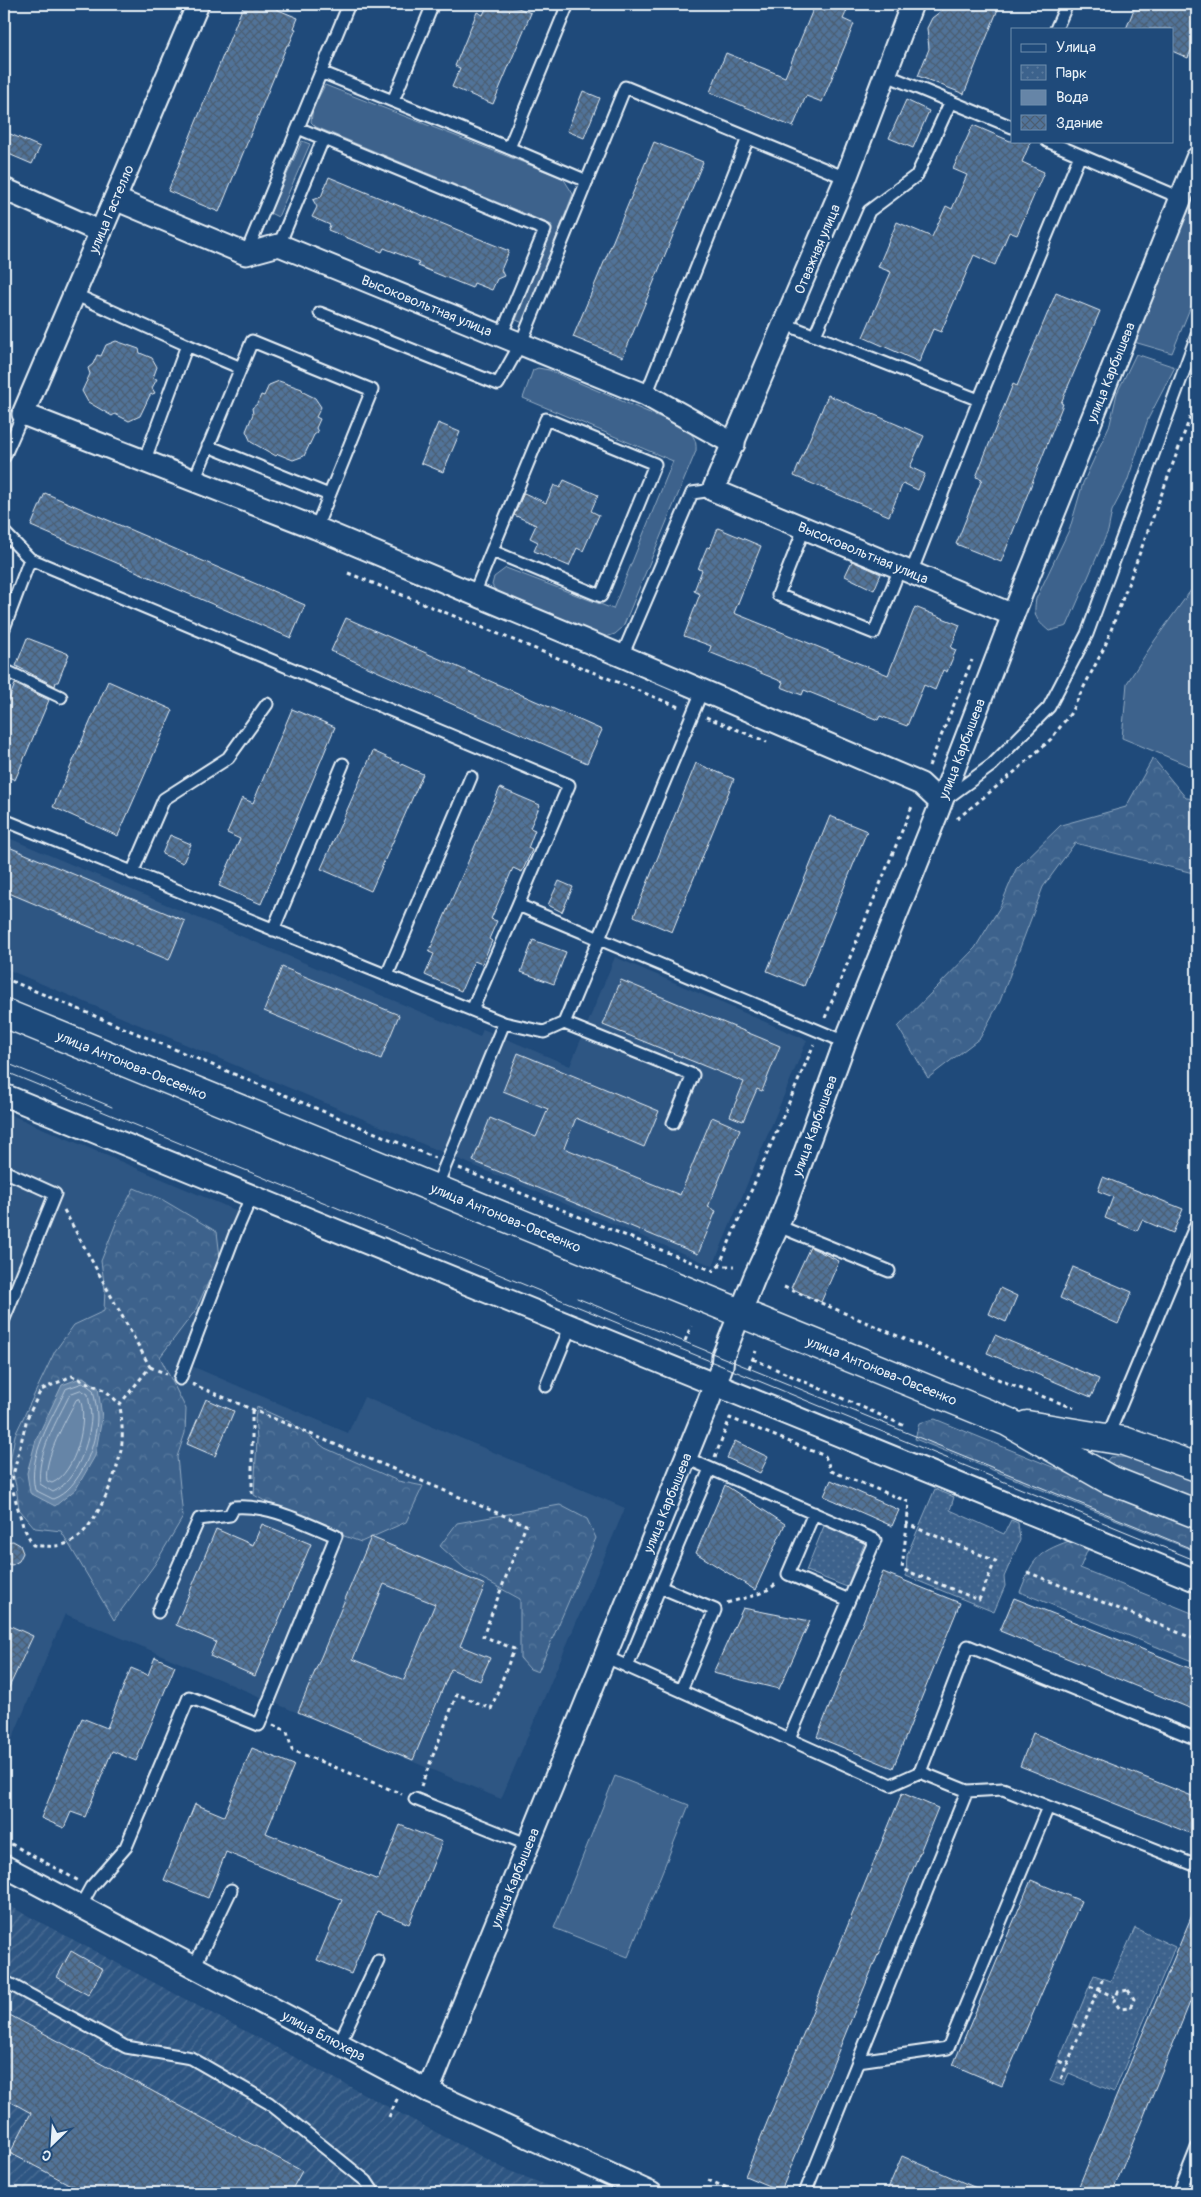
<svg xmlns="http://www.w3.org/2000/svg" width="1201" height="2197" viewBox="0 0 1201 2197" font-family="Pangolin,sans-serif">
<defs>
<pattern id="industrial-furrows" width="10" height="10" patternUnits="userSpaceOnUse" patternTransform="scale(1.25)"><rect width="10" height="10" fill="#2e5683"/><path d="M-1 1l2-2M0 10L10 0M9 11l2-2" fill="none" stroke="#4c6f95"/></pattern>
<pattern id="forest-crowns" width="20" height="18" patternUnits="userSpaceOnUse" patternTransform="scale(1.25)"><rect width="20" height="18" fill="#3c628c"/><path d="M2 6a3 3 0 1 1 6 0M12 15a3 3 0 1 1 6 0" fill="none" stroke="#58799d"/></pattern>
<pattern id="park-dots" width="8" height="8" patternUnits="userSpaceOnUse" patternTransform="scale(1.25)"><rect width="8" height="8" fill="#3c628c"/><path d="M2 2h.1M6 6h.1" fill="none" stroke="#58799d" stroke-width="1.8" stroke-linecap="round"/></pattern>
<pattern id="building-cross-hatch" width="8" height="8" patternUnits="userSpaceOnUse" patternTransform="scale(1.25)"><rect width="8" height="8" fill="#517399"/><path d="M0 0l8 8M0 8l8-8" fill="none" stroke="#4c5e72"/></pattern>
</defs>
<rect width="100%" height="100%" fill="#1f4a7a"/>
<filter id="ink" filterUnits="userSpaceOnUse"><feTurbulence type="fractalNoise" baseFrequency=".02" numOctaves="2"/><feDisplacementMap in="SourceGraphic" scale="10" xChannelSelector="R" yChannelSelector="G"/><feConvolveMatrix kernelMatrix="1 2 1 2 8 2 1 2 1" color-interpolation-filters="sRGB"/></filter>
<g filter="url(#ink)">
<!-- built -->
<path fill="#2e5683" d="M4 836 480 1037 483 1029 570 1066 615 957 807 1040 713 1266 4 968Z
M4 1112 249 1216 187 1364 348 1433 364 1397 625 1508 501 1799 65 1614 4 1758Z"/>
<!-- industrial -->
<path fill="url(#industrial-furrows)" d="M4 1903 507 2170 567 2193H4Z"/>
<!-- grass -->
<path fill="#3c628c" stroke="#92aac2" d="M325 85 563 178 573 194 523 323 516 320 552 225 316 127 311 122 313 108Z
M302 141 310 144 278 217 270 213Z
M1197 186V291L1172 353 1134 342Z
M1136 354 1175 367 1148 419 1127 482 1112 511 1108 531 1067 626 1049 631C1036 620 1033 616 1036 599L1070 528 1083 483 1110 424 1117 393Z
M538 368 549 370 683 427C692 434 697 438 696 451L623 627 615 634 606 637 497 593 492 585 494 577 506 568 613 609 673 461 523 398 533 370Z
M1194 586 1197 588V769L1122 738 1127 683 1155 640Z
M1110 1457H1128L1197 1482V1502L1110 1468 1106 1462Z
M615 1776 689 1805 628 1957 554 1928Z"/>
<!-- forest -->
<path fill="url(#forest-crowns)" stroke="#92aac2" d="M1153 758 1186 798 1197 799V874L1075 843 1043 887 1000 1001 980 1038 928 1078 898 1027 975 948 1000 907 1016 869 1061 825 1126 807Z
M134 1188 163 1200 217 1232 220 1257 195 1311 160 1357 186 1409 185 1433 177 1457 183 1517 155 1564 114 1620 61 1531 35 1528 19 1509 16 1486 10 1462 15 1435 55 1351 74 1325 104 1311 105 1290 101 1261 118 1218Z
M257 1407 292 1423 325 1448 398 1481 423 1486 406 1522 361 1542C324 1529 288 1515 254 1495L257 1439 255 1419Z
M935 1419 1197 1526V1552L915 1439 919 1423Z
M560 1505 587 1519 596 1538 538 1672 530 1669 520 1658V1599L465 1569 440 1546 457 1523Z
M1069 1541 1088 1549 1080 1568 1197 1615V1663L1020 1592C1033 1559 1036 1553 1069 1541Z"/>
<!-- park -->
<path fill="url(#park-dots)" stroke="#92aac2" d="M935 1489 954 1497 950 1510 1004 1534 1011 1520 1018 1523 1020 1540 1004 1577 1005 1586 994 1612 906 1576 907 1555Z
M824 1526 865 1542 847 1587 806 1571Z
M1135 1928 1175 1947 1114 2092 1069 2073 1063 2086 1050 2081 1094 1975 1111 1981Z"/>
<!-- water -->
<path fill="#6685a7" stroke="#9ab0c7" d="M83 1377 98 1387 102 1418 95 1456 76 1489 55 1506 30 1493 27 1473 36 1440 62 1385Z"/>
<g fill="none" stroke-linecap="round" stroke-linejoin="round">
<!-- shore -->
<path stroke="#b4c6d8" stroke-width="1" d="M84 1383 93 1390C95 1399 97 1409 97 1417 97 1444 80 1489 53 1499L35 1490C27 1456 52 1419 66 1389Z
M81 1390 88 1394C89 1402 91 1410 91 1418 90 1441 76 1482 53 1492L40 1484C36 1454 57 1421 70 1394Z
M80 1399C89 1421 75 1474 52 1483L47 1481C43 1459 66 1420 76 1400Z"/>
</g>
<!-- building -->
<path fill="url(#building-cross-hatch)" stroke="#e8f1f8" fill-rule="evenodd" d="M244 4H278L276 9 298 18 294 28 296 29 289 45H287L219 212 168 191Z
M488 4H508L531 13 493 104 452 87 460 68 455 66 477 12 483 15Z
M828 4H850L843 19 854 24 822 102 806 96 793 127 710 92 726 53 785 77 814 7 825 11Z
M947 4H1000L964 94 918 76 929 49 927 28 932 18 945 8Z
M1136 4H1197V36L1188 58 1172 51V29H1126Z
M583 91 600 98 584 138 567 131Z
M906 100 929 111 913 148 889 138Z
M973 125 1010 141H1031L1022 162 1044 172 1017 235 1009 232 995 265 974 255 941 332 933 329 919 362 863 337 891 272 878 267 897 222 932 237 946 206 952 209 967 175 953 169Z
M8 133 40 147 32 164 4 152V142Z
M654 142 703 162 623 357 573 337Z
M329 177 509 251 501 270 504 276 497 279 492 290 474 283 472 288 418 266 419 262 384 248 382 252 328 230 330 225 312 217 317 207 313 200 321 197Z
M1056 293 1100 311 1061 403 1063 404 1001 562 956 544 982 479 976 477 1013 384 1017 386Z
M116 341 139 349 140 353 152 358 157 367 153 378 157 379 152 388 155 393 150 395 140 416 129 421 115 414 112 416 88 402 82 391 90 374 88 368 93 364 97 355 101 356 106 345Z
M279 381 302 389 303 392 315 398 321 407 316 417 320 419 316 428 318 432 314 435 304 456 293 460 278 454 276 456 251 442 246 431 253 414 252 408 257 404 261 395 264 396 269 385Z
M828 395 924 436 910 467 925 474 918 490 903 483 889 516 794 476Z
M438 423 460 432 443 472 421 463Z
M564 480 598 495 591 511 599 515 583 551 577 548 569 566 534 551 538 542 530 538 536 525 514 515 524 493 546 503 554 485 560 488Z
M45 493 305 605 291 638 31 526Z
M718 528 761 546 734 613 888 675 915 607 960 625 951 648 956 650 947 672 943 670 935 690 924 685 907 726 880 716 878 720 804 690 802 695 781 687 783 682 709 652 711 646 684 636 700 594 694 591 702 570 698 569 707 547 710 548Z
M852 561 881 574 874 590 845 576Z
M346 618 602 730 587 763 331 651Z
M27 638 69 654 58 682H56L55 686 16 666Z
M108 681 173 710 118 836 53 807Z
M15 684 49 700 15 780 4 775V711Z
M292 709 335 727 261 904 219 886 240 839 227 833 242 798 253 803Z
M373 751 423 774 371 891 321 869Z
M696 763 734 779 672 932 634 916Z
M500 788 540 805 530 828 535 830 528 848 532 850 522 872 513 868 491 919 497 921 489 939 492 941 482 964 474 961 461 991 425 975 434 954 429 952Z
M830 816 867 831 804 986 767 971Z
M170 835 191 844 183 863 162 854Z
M4 845 185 921 169 960 4 891Z
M559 881 573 887 562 912 548 905Z
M533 940 566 952 554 984 521 972Z
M282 967 399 1015 381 1059 264 1011Z
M621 980 780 1046 762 1091 757 1089 743 1121 730 1116 744 1082 603 1025Z
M518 1053 659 1111 644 1147 576 1118 564 1148 680 1195 712 1117 740 1129 708 1207 716 1211 698 1254 473 1161 490 1118 536 1137 548 1109 503 1091Z
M1103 1177 1183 1209 1173 1233 1142 1220 1137 1231 1105 1218 1113 1197 1098 1191Z
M810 1247 839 1261 821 1302 791 1288Z
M1073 1267 1132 1292 1118 1324 1060 1298Z
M1000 1288 1017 1296 1006 1322 989 1314Z
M995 1335 1099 1379 1091 1397 987 1353Z
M206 1399 234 1411 215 1456 187 1444Z
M735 1441 768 1457 760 1473 727 1458Z
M831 1480 899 1510 892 1526 824 1496Z
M725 1485 785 1524 755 1590 696 1553Z
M262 1524 311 1544 255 1676 210 1656 216 1642 176 1625 216 1529 253 1545Z
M371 1537 485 1585 460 1646 490 1658 480 1681 451 1669 413 1760 298 1712ZM384 1584 435 1604 404 1680 353 1659Z
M13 1541 20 1545 23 1553 19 1561 12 1565 4 1563V1542Z
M883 1572 960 1603 893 1768 817 1737Z
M1014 1598 1197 1671V1711L1000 1631Z
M743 1608 810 1621 779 1689 713 1673Z
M4 1623 33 1636 4 1698Z
M155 1657 175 1666 136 1761 112 1751 85 1817 71 1812 64 1828 41 1818 82 1718 107 1728 131 1668 148 1675Z
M1033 1733 1197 1798V1836L1020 1766Z
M252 1748 294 1765 266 1833 378 1880 400 1825 442 1842 409 1924 377 1911 351 1974 317 1960 342 1900 226 1852 208 1898 164 1880 195 1804 224 1816Z
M902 1793 938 1808 781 2191 745 2176Z
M1031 1880 1081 1901 1002 2086 953 2065Z
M1197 1903V1985L1143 2118 1112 2193H1076Z
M71 1951 103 1969 88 1995 57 1977Z
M4 2012 302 2171 290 2193H86L10 2153 31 2113 4 2098Z
M902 2156 988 2193H886Z"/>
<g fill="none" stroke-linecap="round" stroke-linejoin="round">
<defs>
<path id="service" d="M568 4 509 148 587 181
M1056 29 1067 4
M321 72 509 148
M884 74 1012 127
M393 101 433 4
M298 128 545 230 501 336
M1047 141 1181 198
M279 245 323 139
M246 254 349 4
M74 294 187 345 144 462
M320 313 498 384 521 343 625 87 846 178
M785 324 979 400 911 573
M815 335 869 211 917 175 951 101
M187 345 241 368
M646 395 748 138
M979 400 1080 155
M208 446 329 495
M4 457 23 414
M194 481 252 341 372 390 316 528
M804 529 778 595 874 633 900 568
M4 532 30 559 4 628
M30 559 569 785 518 905 845 1042
M474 594 546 419 655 464 601 596 492 551
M622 656 692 493 713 490
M4 670 61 697
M947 798 992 765 1049 707 1087 634 1197 335
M4 820 504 1023 436 1188
M132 873 164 799 228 758 267 704
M273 930 343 764
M387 975 471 777
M472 1010 518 905
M504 1023 544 1032 564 1023 702 691
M564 1023 693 1075 673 1123
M4 1171 55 1194 4 1319
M778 1226 889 1271
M180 1379 235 1234 252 1195
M546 1386 571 1325
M1107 1438 1197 1222
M686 1458 875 1540 849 1600 788 1574 814 1513
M660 1587 710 1469
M606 1657 891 1785 920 1772
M627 1667 660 1587 715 1610 681 1690
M789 1739 849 1600
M967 1791 1003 1789 1197 1866
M415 1799 529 1845
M80 1907 91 1887 126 1847 189 1697 259 1725 336 1536C304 1523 269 1504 234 1507L230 1515 199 1519 158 1612
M194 1967 231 1890
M4 1981 126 2047 191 2058 269 2103 366 2181 374 2193
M339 2044 378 1961
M858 2061 948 2048 1048 1807
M805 2193 967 1791 920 1772 968 1646 1197 1739
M1179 2193 1197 2148"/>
<g id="minor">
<path d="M198 4 23 414 316 528 622 656 921 784 940 802"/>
<path id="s1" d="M912 4 846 178 713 490 1013 615"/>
<path d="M4 189 101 232"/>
<path id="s2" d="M115 199 246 254 279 245 646 395 734 444"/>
<path d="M4 1095 1197 1581"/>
<path id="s3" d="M4 1866 428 2091 651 2193"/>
<path id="s4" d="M428 2091 706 1408 722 1366 723 1356 755 1276 778 1226 845 1042 936 816 1013 615 1197 158"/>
</g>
<g id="secondary">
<path id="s5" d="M4 1013 1008 1422 1108 1479 1197 1514"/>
<path d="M1027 1425 1124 1441 1197 1467"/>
</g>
</defs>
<!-- service casing -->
<use href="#service" stroke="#e8f1f8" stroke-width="15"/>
<!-- minor casing -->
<use href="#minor" stroke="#e8f1f8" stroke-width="25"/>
<!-- secondary casing -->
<use href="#secondary" stroke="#e8f1f8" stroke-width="31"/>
<!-- path -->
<path stroke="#e8f1f8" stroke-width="3" stroke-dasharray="4 4" stroke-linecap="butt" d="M348 573 679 707
M706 717 767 742
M929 766 972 660
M957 819 1017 770 1051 739 1070 714 1105 646 1197 399
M4 978 435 1158
M825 1018 913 804
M459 1168 713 1271 719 1266H734
M64 1210 150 1367 120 1404C121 1416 123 1430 122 1442 120 1469 98 1522 77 1538 64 1548 47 1547 33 1545L23 1526 11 1484 27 1418 41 1390 72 1376 106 1391 120 1404
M719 1266 814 1044
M784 1287 1014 1386 1074 1408
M685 1341 691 1326
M753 1359 905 1426
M150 1367 167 1374
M749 1368 756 1351
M192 1384 526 1525 483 1636 514 1649 491 1709 457 1694 421 1786
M715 1457 730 1418 825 1456 831 1471 909 1502 907 1524 998 1562
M252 1494V1410
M907 1524 902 1569 979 1600 995 1561
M1027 1572 1197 1640
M727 1603C746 1597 763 1596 778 1582
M273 1725 287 1731 292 1750 402 1794
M4 1840 79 1881
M1090 1986 1115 1997
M1128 1990 1134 1999 1130 2008 1120 2009 1114 2001 1118 1992Z
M1074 2025 1082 2028
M1059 2061 1067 2065
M1061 2079 1103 1978
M389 2117 398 2097
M708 2180 739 2193"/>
<!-- service -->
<use href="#service" stroke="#1f4a7a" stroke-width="11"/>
<!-- minor -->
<use href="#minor" stroke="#1f4a7a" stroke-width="21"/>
<!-- secondary -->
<use href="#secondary" stroke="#1f4a7a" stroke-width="28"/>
<!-- tram -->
<path stroke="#e8f1f8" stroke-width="1" d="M4 1062 112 1107
M4 1071 1197 1561
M577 1298 1197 1551"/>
</g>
</g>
<g text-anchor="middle" stroke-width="4.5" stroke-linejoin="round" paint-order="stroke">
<!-- street labels -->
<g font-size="14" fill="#e8f1f8" stroke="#1f4a7a">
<text transform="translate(111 209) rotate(-67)" y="5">улица Гастелло</text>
<text transform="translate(817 249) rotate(-67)" y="5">Отважная улица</text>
<text dy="5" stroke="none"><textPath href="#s2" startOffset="336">Высоковольтная улица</textPath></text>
<text dy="5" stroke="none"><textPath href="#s4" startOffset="1850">улица Карбышева</textPath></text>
<text dy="5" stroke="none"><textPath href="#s1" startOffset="688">Высоковольтная улица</textPath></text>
<text dy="5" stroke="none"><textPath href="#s4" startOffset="1445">улица Карбышева</textPath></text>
<text dy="5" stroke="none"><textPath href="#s5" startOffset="138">улица Антонова-Овсеенко</textPath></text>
<text dy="5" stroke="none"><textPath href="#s4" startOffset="1040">улица Карбышева</textPath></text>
<text dy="5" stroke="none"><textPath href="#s5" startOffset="542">улица Антонова-Овсеенко</textPath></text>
<text dy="5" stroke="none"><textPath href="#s5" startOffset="948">улица Антонова-Овсеенко</textPath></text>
<text dy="5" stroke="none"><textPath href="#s4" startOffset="635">улица Карбышева</textPath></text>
<text dy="5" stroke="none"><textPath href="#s4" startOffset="230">улица Карбышева</textPath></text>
<text dy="5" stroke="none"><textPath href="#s3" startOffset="362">улица Блюхера</textPath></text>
</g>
</g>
<!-- margin -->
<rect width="1201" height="2197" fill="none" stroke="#1f4a7a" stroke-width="20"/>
<rect x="10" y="10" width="1181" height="2177" fill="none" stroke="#e8f1f8" stroke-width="2" filter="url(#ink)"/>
<!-- legend -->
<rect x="1011" y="28" width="162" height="115" fill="#1f4a7a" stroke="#6f8dac"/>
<rect x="1021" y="44" width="25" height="8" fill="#1f4a7a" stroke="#6f8dac"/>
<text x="1056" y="52" font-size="15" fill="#e8f1f8">Улица</text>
<rect x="1021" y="65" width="25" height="15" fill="url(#park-dots)" stroke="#6f8dac"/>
<text x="1056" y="78" font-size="15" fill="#e8f1f8">Парк</text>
<rect x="1021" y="90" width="25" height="15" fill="#6685a7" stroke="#6f8dac"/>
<text x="1056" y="102" font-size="15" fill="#e8f1f8">Вода</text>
<rect x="1021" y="115" width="25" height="15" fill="url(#building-cross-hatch)" stroke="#6f8dac"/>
<text x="1056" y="128" font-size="15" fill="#e8f1f8">Здание</text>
<!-- north arrow -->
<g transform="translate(52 2144) rotate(205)" stroke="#1f4a7a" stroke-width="4" paint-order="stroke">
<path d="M0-4L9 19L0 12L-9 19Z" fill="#e8f1f8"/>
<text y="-8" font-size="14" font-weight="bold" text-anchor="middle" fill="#e8f1f8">С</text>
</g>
</svg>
